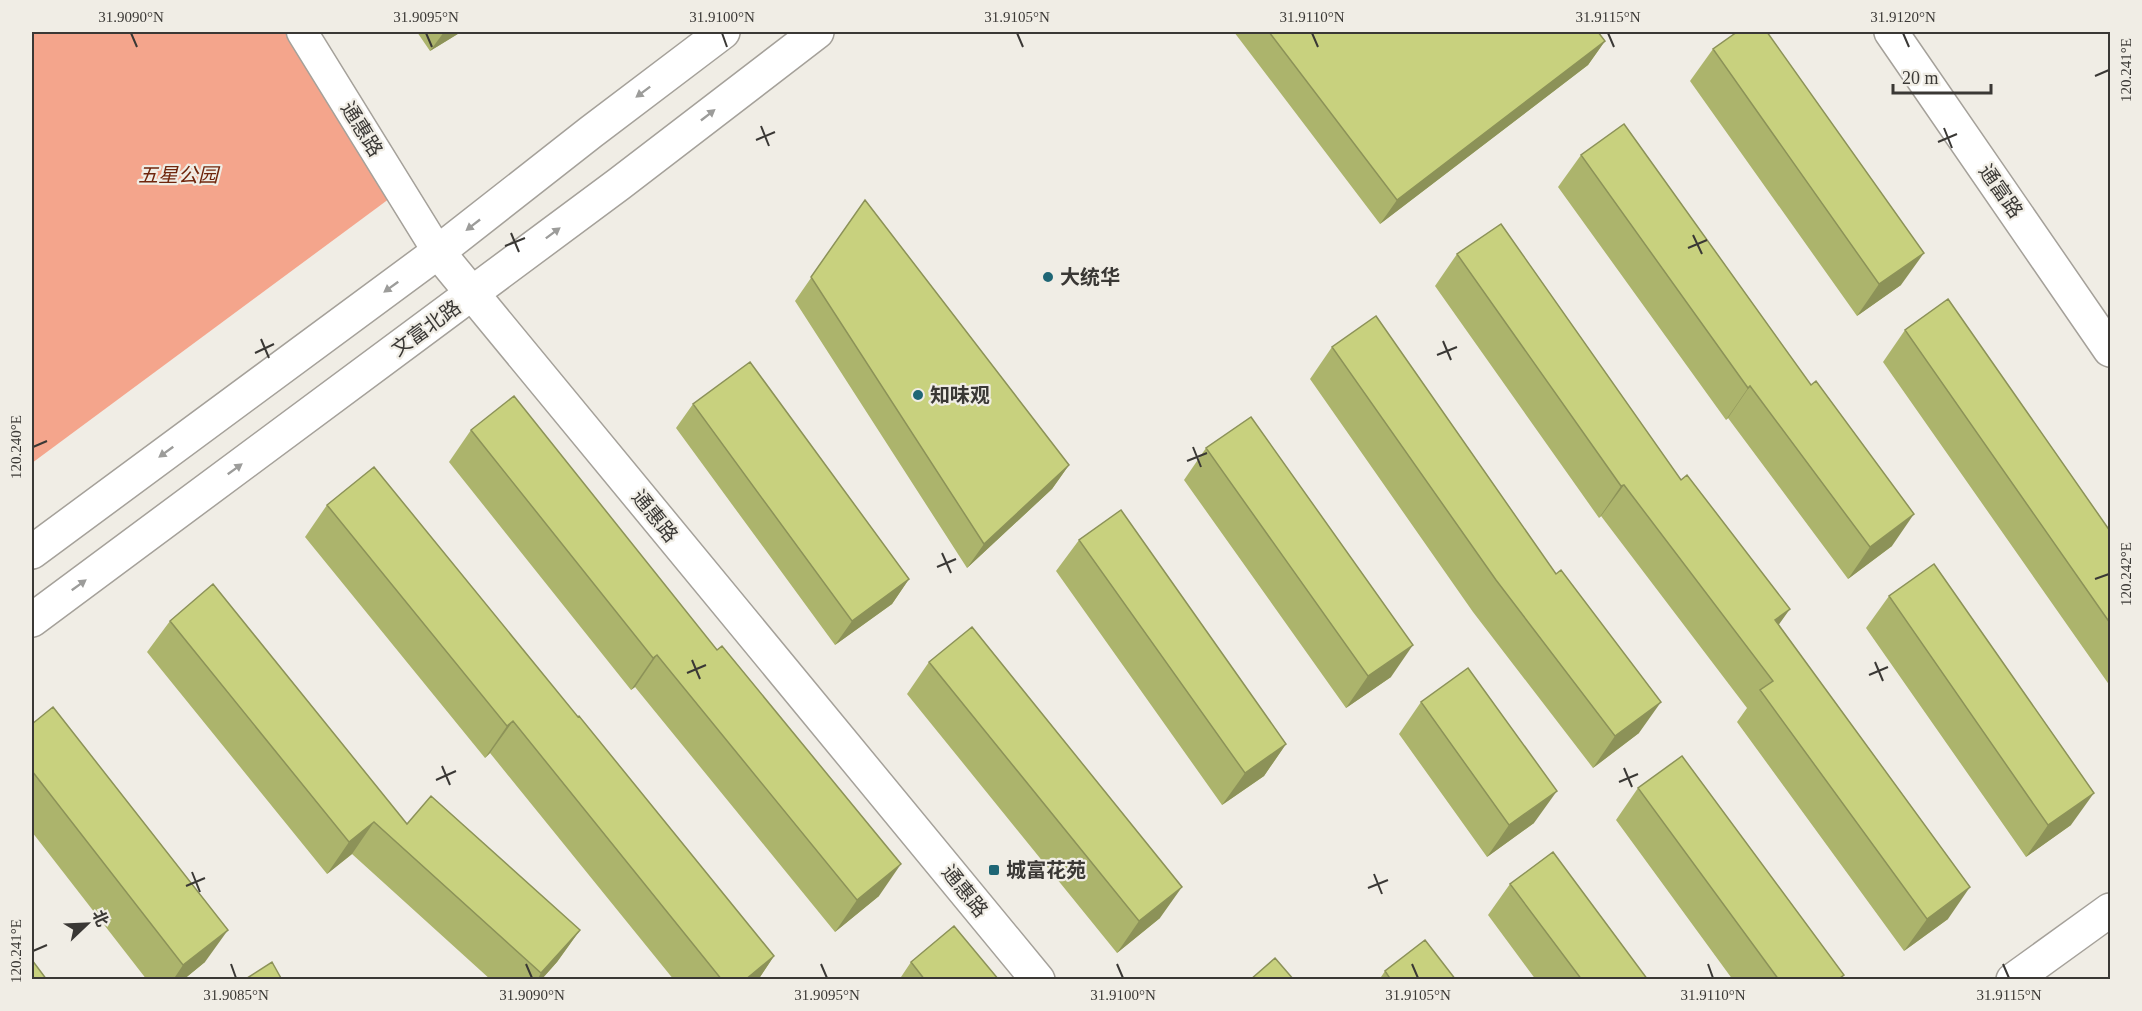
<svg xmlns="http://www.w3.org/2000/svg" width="2142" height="1011" viewBox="0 0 2142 1011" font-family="'Times New Roman','Noto Sans SC',serif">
<rect width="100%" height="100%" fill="#f0ede5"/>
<!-- green -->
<path fill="#f4a58c" d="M32 32H292L397 193 32 463Z"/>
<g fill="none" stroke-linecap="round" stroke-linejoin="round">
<defs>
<path id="minor" d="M302 32 438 252"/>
<path id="tertiary" d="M438 252 1038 980
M2013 980 2110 910"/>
<path id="secondary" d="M1891 32 2110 350
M32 552 438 252 591 132 723 32
M32 620 619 184 817 32"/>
</defs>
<!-- minor casing -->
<use href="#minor" stroke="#a5a19a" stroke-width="33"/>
<!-- tertiary casing -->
<use href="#tertiary" stroke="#a5a19a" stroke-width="36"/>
<!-- secondary casing -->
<use href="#secondary" stroke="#a5a19a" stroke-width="36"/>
<!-- minor -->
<use href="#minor" stroke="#fff" stroke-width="30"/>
<!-- tertiary -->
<use href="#tertiary" stroke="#fff" stroke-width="33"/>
<!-- secondary -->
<use href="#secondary" stroke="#fff" stroke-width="33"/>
</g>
<!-- wall -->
<path fill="#acb46c" d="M417 32H461L430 51Z
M1234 32H1598L1605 41 1588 65 1380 224Z
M1713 49 1901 285 1857 316 1690 81Z
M1581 155 1811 385 1892 546 1848 579 1728 418 1726 420 1558 187Z
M865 200 1069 465 1052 489 967 568 795 301Z
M1457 254 1779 625 1948 919 1904 951 1737 722 1747 708 1601 516 1599 518 1435 286Z
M1905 330 2110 531V686L1883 362Z
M1332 347 1556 574 1639 733 1593 768 1473 612 1310 379Z
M693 404 909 579 892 604 835 645 676 428Z
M471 430 879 896 835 932 635 687 631 690 449 462Z
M1206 448 1391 677 1346 708 1184 480Z
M327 505 578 717 774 956 758 980H674L490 753 485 758 305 537Z
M1079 540 1286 744 1264 776 1222 805 1056 571Z
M1889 596 2071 825 2026 857 1866 628Z
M170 621 407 824 580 930 557 962 541 980H491L352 854 327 874 147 652Z
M929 662 1160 918 1117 953 907 694Z
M1421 702 1534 823 1487 857 1399 734Z
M32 724 205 962 183 980H147L32 832Z
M1638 788 1844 975 1840 980H1733L1616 820Z
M1510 884 1648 980H1536L1488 915Z
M911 962 999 980H899Z
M1385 971 1456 980H1379Z"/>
<!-- shaded-wall -->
<path fill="#8c9258" d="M444 32H461L430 51Z
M1605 41 1588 65 1380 224 1397 200Z
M1924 253 1901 285 1857 316 1879 284Z
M1750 386 1728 418 1726 420 1748 388Z
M1069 465 1052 489 967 568 984 544Z
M1624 485 1601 516 1599 518 1621 486Z
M1914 514 1892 546 1848 579 1870 547Z
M909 579 892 604 835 645 852 621Z
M1790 609 1767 641 1775 620Z
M1413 645 1391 677 1346 708 1368 676Z
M657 655 635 687 631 690 653 658Z
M1661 702 1639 733 1593 768 1615 736Z
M513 721 490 753 485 758 507 726Z
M1286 744 1264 776 1222 805 1245 773Z
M1557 791 1534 823 1487 857 1509 825Z
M2094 793 2071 825 2026 857 2048 825Z
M374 822 352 854 327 874 349 842Z
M901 864 879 896 835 932 857 900Z
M1182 887 1160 918 1117 953 1139 921Z
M1970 887 1948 919 1904 951 1927 919Z
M228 930 205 962 183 980H173L183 965Z
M580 930 557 962 541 980H537L541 973Z
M774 956 758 980H745Z"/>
<!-- building -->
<path fill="#c8d17e" stroke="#8c9258" stroke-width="1.5" d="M1269 32H1598L1605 41 1397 200Z
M1737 32H1767L1924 253 1879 284 1713 49Z
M1624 124 1811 385 1816 381 1914 514 1870 547 1750 386 1748 388 1581 155Z
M865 200 1069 465 984 544 811 277Z
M1501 224 1681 480 1687 475 1790 609 1775 620 1970 887 1927 919 1760 690 1773 681 1624 485 1621 486 1457 254Z
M1948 299 2110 531V623L1905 330Z
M1376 316 1556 574 1561 570 1661 702 1615 736 1496 580 1332 347Z
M750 362 909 579 852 621 693 404Z
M514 396 717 650 722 646 901 864 857 900 657 655 653 658 471 430Z
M1251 417 1413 645 1368 676 1206 448Z
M374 467 578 717 579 716 774 956 745 980H722L513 721 507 726 327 505Z
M1121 510 1286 744 1245 773 1079 540Z
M1934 564 2094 793 2048 825 1889 596Z
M213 584 407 824 431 796 580 930 541 973 374 822 349 842 170 621Z
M972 627 1182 887 1139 921 929 662Z
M1468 668 1557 791 1509 825 1421 702Z
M53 707 228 930 183 965 32 771V724Z
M1682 756 1844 975 1837 980H1779L1638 788Z
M1553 852 1648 980H1582L1510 884Z
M954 926 999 980H925L911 962Z
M1425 940 1456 980H1391L1385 971Z
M1275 958 1294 980H1250Z
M32 960 47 980H32Z
M272 962 282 980H244Z"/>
<!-- one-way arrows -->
<defs><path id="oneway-solid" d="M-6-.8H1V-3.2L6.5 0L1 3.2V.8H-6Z" transform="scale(1.5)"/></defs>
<g fill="#9c9c9a">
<use href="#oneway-solid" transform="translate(643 92) rotate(143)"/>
<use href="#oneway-solid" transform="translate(708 115) rotate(-38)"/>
<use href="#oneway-solid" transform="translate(473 225) rotate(142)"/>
<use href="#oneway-solid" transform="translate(553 233) rotate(-37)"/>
<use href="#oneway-solid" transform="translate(391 287) rotate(144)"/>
<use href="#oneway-solid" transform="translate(166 452) rotate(144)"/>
<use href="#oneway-solid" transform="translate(235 469) rotate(-36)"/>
<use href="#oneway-solid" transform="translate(79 585) rotate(-36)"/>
</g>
<!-- ticks -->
<path fill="none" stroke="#3a3835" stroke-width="2" d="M131 33 137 47M426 33 432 47M722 33 727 47M1017 33 1023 47M1312 33 1318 47M1608 33 1614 47M1903 33 1909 47M2095 76 2109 70M761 126 769 146M1944 128 1952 148M756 140 775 132M1938 142 1957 134M511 233 519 252M1693 235 1702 254M505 246 525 238M1688 248 1707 240M261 339 269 358M1443 341 1451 360M255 353 274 344M1437 355 1457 347M33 447 47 441M1193 447 1201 467M1187 461 1207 453M942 553 951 573M937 567 956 559M2095 579 2109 574M692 660 700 679M1875 662 1883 681M687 673 706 665M1869 675 1888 667M442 766 450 785M1624 768 1632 787M436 780 456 771M1619 782 1638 774M192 872 200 892M1374 874 1382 894M186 886 205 878M1368 888 1388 880M33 951 47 945M231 964 236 978M526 964 532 978M821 964 827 978M1117 964 1123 978M1412 964 1418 978M1708 964 1713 978M2003 964 2009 978"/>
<!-- markers -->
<g fill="#1f6675" stroke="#f0ede5" stroke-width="2">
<circle cx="1048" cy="277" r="6"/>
<circle cx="918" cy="395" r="6"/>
<rect x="988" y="864" width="12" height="12" rx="3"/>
</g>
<g text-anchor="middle" stroke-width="4.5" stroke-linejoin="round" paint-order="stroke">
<!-- street labels -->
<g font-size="20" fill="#3a3835" stroke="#f0ede5">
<text transform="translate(362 129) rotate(58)" y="7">通惠路</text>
<text transform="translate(2001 191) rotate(55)" y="7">通富路</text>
<text transform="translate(426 328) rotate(-36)" y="7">文富北路</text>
<text transform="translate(655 516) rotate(51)" y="7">通惠路</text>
<text transform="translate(965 891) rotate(51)" y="7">通惠路</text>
</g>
<!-- park labels -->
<g font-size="20" font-style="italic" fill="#6f260d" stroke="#f0ede5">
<text x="178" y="182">五星公园</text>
</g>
<!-- poi labels -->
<g font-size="20" font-weight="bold" fill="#3a3835" stroke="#f0ede5" text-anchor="start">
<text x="1060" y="284">大统华</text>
<text x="930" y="402">知味观</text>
<text x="1006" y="877">城富花苑</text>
</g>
</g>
<!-- border -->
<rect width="2142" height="1011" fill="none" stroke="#f0ede5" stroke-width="66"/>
<!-- north arrow -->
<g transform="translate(87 924) rotate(67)" stroke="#f0ede5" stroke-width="4.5" paint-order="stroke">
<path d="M0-4.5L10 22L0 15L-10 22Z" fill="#3a3835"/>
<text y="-9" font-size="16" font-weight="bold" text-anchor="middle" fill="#3a3835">北</text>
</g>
<!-- scale -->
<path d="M1893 84v9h98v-9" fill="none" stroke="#3a3835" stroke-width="3"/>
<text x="1902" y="84" font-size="18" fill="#3a3835" stroke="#f0ede5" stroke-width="4.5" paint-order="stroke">20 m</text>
<rect x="33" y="33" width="2076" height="945" fill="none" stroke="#3a3835" stroke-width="2"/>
<g font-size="15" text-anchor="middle" fill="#3a3835">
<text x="131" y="22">31.9090°N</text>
<text x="426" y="22">31.9095°N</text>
<text x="722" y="22">31.9100°N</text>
<text x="1017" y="22">31.9105°N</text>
<text x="1312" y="22">31.9110°N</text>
<text x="1608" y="22">31.9115°N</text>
<text x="1903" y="22">31.9120°N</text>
<text transform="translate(2126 70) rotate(-90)" y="5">120.241°E</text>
<text transform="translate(16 447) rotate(-90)" y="5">120.240°E</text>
<text transform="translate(2126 574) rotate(-90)" y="5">120.242°E</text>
<text transform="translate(16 951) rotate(-90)" y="5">120.241°E</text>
<text x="236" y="1000">31.9085°N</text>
<text x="532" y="1000">31.9090°N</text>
<text x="827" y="1000">31.9095°N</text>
<text x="1123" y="1000">31.9100°N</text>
<text x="1418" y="1000">31.9105°N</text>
<text x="1713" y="1000">31.9110°N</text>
<text x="2009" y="1000">31.9115°N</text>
</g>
</svg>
